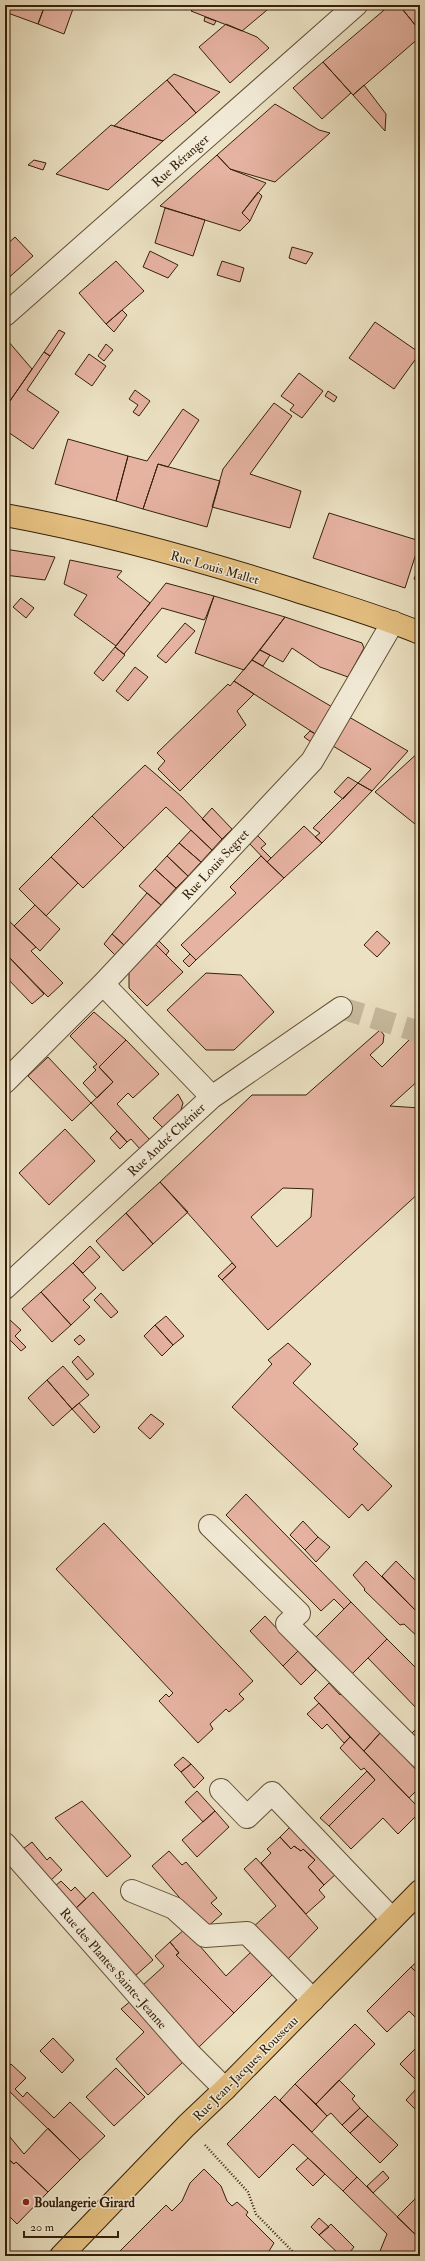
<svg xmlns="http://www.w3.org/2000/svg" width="425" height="2261" viewBox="0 0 425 2261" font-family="'IM FELL Double Pica',serif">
<rect width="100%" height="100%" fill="#ece2c3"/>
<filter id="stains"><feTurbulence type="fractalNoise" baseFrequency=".005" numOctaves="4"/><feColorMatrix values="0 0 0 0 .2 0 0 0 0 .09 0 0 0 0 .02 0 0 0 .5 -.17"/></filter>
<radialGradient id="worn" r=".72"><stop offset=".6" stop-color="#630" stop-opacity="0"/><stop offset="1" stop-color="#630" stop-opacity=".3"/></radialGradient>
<!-- building -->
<path fill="#e6b3a1" stroke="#35200a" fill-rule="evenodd" d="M5 5H45L38 24 5 12Z
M45 5 74 6 64 34 38 24Z
M198 5H273L242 31 191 11Z
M390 5H399L420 31V37L353 95 323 62Z
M399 5H420V31Z
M205 17 216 21 214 25 204 21Z
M226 24 257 37 269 48 230 83 199 47Z
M323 62 351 93 322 119 293 88Z
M174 74 220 92 196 113 167 80Z
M167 80 196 113 163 141 114 126Z
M364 85 386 114 385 131 353 95Z
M275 104 319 130 330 133 275 182 230 169 217 155Z
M111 125 163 141 108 190 56 174Z
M217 155 230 169 266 183 242 213 250 221 240 231 160 206Z
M34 160 46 163 43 170 28 165Z
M258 192 262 196 250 221 242 213Z
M165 208 205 220 193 256 155 243Z
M15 237 33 256 5 281V246Z
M292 247 313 253 306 264 289 258Z
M150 251 178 265 168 278 143 267Z
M116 261 144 291 106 324 79 293Z
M222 261 244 268 240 282 217 275Z
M122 310 127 315 114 332 106 324Z
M375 322 420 353 394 389 349 358Z
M59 330 65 333 50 356 44 352Z
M8 341 32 369 5 408V344Z
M106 344 113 350 104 361 98 356Z
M44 352 50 356 27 390 59 412 33 449 5 430V408Z
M89 354 106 366 92 386 75 374Z
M299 373 323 391 302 418 290 410 294 405 281 396Z
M135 390 150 401 139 416 133 412 138 405 129 399Z
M328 391 337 397 334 402 325 396Z
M274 403 292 416 250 474 301 491 290 528 212 507 223 469Z
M183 409 199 420 168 467 158 464 143 509 116 501 128 456 147 461Z
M68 439 128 456 116 501 55 484Z
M158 464 220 481 207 527 143 509Z
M329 513 420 541 405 588 313 558Z
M5 549 55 557 45 580 5 575Z
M70 560 122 571 117 577 150 603 116 646 74 615 87 595 64 584Z
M420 564V583L414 579Z
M166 583 214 596 206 617 204 620 162 608 124 654 115 647Z
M214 596 285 617 244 670 195 653Z
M21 598 34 608 26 618 13 607Z
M285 617 362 643 364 648 348 677 320 667 292 648 283 662 260 650Z
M185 623 195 631 166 663 157 656Z
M115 647 125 655 103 681 94 673Z
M260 650 270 655 263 666 252 660Z
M252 660 334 708 317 735 234 681Z
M135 667 148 677 128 701 116 691Z
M234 681 254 694 237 711 246 725 180 791 158 769 165 761 157 753 228 684 230 686Z
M349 717 408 751 372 791 358 783 371 769 333 746Z
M310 731 317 735 311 742 304 737Z
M420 751V828L375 792Z
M145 765 182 797 222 839 212 850 166 807 124 848 92 816Z
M348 777 358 783 343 799 334 792Z
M358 783 372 791 322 843 315 837 320 833 313 828Z
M212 808 232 829 222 839 202 819Z
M92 816 124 848 83 888 51 857Z
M304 826 322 843 284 878 267 862Z
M191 830 212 850 201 862 179 843Z
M256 834 266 844 261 848 271 858 267 862 249 843Z
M179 843 201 862 188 876 167 856Z
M167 856 188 876 176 888 155 869Z
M261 856 284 878 196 960 181 945 236 893 230 887Z
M51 857 78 883 46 916 19 889Z
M155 869 176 888 161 905 139 886Z
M147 893 161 905 124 945 112 934Z
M35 905 60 929 40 951 14 926Z
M5 917 36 947 31 951 63 983 48 997 5 953Z
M377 931 390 943 377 957 364 945Z
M112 934 124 945 115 955 104 944Z
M158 940 169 951 166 955 155 944Z
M155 944 183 972 147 1006 129 988V971Z
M5 953 44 994 32 1004 5 976Z
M190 954 196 960 189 967 183 961Z
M206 973 241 975 274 1012 234 1050H206L167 1010Z
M94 1012 126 1040 99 1067 113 1082 97 1098 83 1083 96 1070 93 1067 97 1064 70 1036Z
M420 1029V1079L390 1106 420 1108V1192L268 1330 222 1280 236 1267 160 1182 252 1095H306L380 1030 384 1035 383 1043 370 1055 382 1067ZM283 1188 313 1189 311 1217 277 1247 251 1217Z
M126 1040 159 1074 133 1098 128 1093 117 1104 150 1140 140 1149 131 1139 127 1142 91 1103 113 1082 99 1067Z
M48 1057 91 1103 72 1121 28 1076Z
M178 1094 183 1103 181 1110 163 1128 153 1118Z
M65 1129 95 1161 49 1205 19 1173Z
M117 1131 127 1142 120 1149 110 1138Z
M160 1182 188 1212 153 1244 126 1213Z
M126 1213 153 1244 123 1271 96 1241Z
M90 1246 100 1257 83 1273 73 1263Z
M73 1263 96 1288 83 1300 90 1307 71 1325 41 1292Z
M232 1263 236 1267 222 1280 218 1276Z
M41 1292 71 1325 52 1342 22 1309Z
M101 1293 118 1312 111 1318 94 1300Z
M166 1316 184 1336 173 1345 155 1325Z
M10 1320 21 1330 15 1336 26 1347 21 1351 5 1335V1325Z
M155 1325 173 1345 162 1356 144 1336Z
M80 1335 85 1340 79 1345 74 1340Z
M288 1343 311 1364 293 1383 358 1444 353 1449 392 1486 368 1511 362 1504 349 1518 232 1407 272 1364 268 1360Z
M78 1356 94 1374 87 1380 72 1362Z
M63 1366 89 1395 72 1409 47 1380Z
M47 1380 72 1409 53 1426 28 1398Z
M79 1403 100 1427 94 1433 72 1409Z
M151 1414 164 1424 150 1439 138 1428Z
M246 1494 351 1602 344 1609 334 1599 321 1611 226 1515Z
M303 1521 318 1537 305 1550 290 1535Z
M104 1523 253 1681 239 1694 244 1699 229 1712 226 1709 210 1724 213 1729 198 1743 159 1701 166 1694 169 1697 173 1693 56 1569Z
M318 1537 330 1547 316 1562 305 1550Z
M366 1561 420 1615V1639L404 1624 400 1625 364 1590 365 1589 353 1575Z
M396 1561 420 1585V1615L382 1576Z
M351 1602 387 1639 347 1679 311 1642Z
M265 1616 298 1651 283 1666 250 1631Z
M387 1639 420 1672V1712L368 1658Z
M298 1651 316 1670 301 1685 283 1666Z
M329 1683 340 1695 343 1692 381 1732 364 1751 314 1698Z
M319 1703 350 1737 344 1743 327 1724 322 1729 307 1714Z
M420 1725V1754L407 1738Z
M381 1732 420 1774V1787L409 1798 364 1751Z
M350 1737 420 1809V1812L398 1834 383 1818 351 1849 329 1826 375 1780 364 1768 361 1770 340 1748Z
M183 1757 191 1764 181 1772 174 1765Z
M191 1764 204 1778 194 1788 181 1772Z
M367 1771 375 1780 329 1826 320 1818Z
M197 1791 215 1811 203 1822 185 1802Z
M82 1801 131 1856 107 1877 55 1818Z
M215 1811 229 1827 197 1857 182 1840Z
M292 1825 338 1872 324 1885 308 1867 315 1860 303 1849 301 1851 294 1846 291 1849 280 1837Z
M280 1837 291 1849 294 1846 301 1851 303 1849 315 1860 308 1867 324 1885 319 1890 325 1897 306 1914 261 1863 271 1853 267 1849Z
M32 1842 47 1860 50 1857 62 1870 50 1881 23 1849Z
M169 1851 182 1865 186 1862 217 1898 211 1903 222 1914 206 1928 152 1866Z
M256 1858 318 1928 286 1961 251 1929 276 1906 244 1869Z
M61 1881 71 1891 75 1887 86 1899 75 1909 55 1886Z
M93 1892 153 1960 135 1976 75 1909Z
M185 1929 226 1976 253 1950 277 1970 234 2013 176 1955 179 1953 170 1942Z
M170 1942 179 1953 176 1955 234 2013 198 2048 143 1985 164 1966 155 1956Z
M420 1959V1976L411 1967Z
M411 1967 420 1976V2022L409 2011 387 2032 367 2011Z
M132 2000 183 2062 148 2095 116 2059 144 2032 121 2009Z
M355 2024 375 2044 316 2104 295 2084Z
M53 2038 74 2060 62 2073 40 2051Z
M420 2044V2079L417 2081 400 2064Z
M11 2064 26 2078 15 2089 23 2097 27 2092 54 2118 70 2102 105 2136 80 2160 5 2087V2070Z
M116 2068 145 2097 114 2126 86 2097Z
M339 2080 355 2096 352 2099 360 2108 342 2125 331 2113 327 2116 316 2104Z
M295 2084 327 2116 312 2132 280 2100Z
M418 2087 420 2089V2114L406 2100Z
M275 2096 357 2177 343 2191 293 2144 259 2178 227 2144Z
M360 2108 368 2116 350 2133 342 2125Z
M368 2116 398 2145 380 2163 350 2133Z
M48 2128 80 2160 48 2192 16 2162 14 2164 5 2156V2131L24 2154Z
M5 2156 14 2164 16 2162 48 2192 17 2224 5 2212Z
M308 2158 325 2174 313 2186 296 2169Z
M204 2169 221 2186 227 2201 232 2206 237 2202 248 2212 246 2215 274 2243 266 2256H115L166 2205 172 2211 182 2201 190 2183Z
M383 2171 389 2178 373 2193 367 2186Z
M357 2177 420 2239V2256H378L387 2234 343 2191Z
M420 2183V2204L415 2199Z
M415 2199 420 2204V2239L397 2217Z
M319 2218 329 2227 319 2235 311 2227Z
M331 2224 354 2247 347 2256H341L319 2235Z"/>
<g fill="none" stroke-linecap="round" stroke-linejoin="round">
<!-- minor-tunnel -->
<path stroke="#c7bb9e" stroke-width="22" stroke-dasharray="22 11" stroke-linecap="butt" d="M341 1008 420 1032"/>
<defs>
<path id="minor" d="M5 315 356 5
M5 1082 103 984 312 761 393 622
M212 1097 341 1008
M5 1288 212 1097 103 984
M210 1526 299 1613 287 1624 420 1757
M221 1790 247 1817 272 1793 392 1919
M5 1844 189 2053 225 2089
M132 1891 174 1908 205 1936 247 1933 313 2000"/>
<path id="major" d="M5 515C103 533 200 560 294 590 337 604 379 616 420 633
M61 2256 186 2126 225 2089 420 1891"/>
</defs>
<!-- minor casing -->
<use href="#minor" stroke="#635038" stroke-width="24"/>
<!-- major casing -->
<use href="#major" stroke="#35200a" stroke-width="24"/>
<!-- path -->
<path stroke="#35200a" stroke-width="2.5" stroke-dasharray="1 2" stroke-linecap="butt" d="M205 2145 248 2192 256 2214 297 2256"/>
<!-- minor -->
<use href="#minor" stroke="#f3ecd8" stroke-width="22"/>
<!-- major -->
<use href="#major" stroke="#e6c182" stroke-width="22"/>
</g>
<!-- markers -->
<circle fill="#8f2418" stroke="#f3ecd8" stroke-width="1.5" cx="26" cy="2202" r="4"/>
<g text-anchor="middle" stroke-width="3" stroke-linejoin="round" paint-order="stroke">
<!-- street labels -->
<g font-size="13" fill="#35200a" stroke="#f3ecd8">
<text transform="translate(180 160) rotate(-42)" y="5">Rue Béranger</text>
<text transform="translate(215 567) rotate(16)" y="5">Rue Louis Mallet</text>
<text transform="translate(215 864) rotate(-47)" y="5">Rue Louis Segret</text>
<text transform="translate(166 1139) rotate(-43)" y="5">Rue André Chénier</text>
<text transform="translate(114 1968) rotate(49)" y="5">Rue des Plantes Sainte-Jeanne</text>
<text transform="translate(245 2068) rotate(-45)" y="5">Rue Jean-Jacques Rousseau</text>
</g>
<!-- poi labels -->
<g font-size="13" font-weight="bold" fill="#35200a" stroke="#f3ecd8" text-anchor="start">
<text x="34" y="2207">Boulangerie Girard</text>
</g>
</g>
<!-- margin -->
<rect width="425" height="2261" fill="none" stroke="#ece2c3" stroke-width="20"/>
<rect x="6" y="6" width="413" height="2249" fill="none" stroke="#35200a" stroke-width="2"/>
<rect x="10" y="10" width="405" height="2241" fill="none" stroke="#35200a"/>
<!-- scale -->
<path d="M24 2231v6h94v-6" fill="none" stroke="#35200a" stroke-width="2"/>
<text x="30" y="2231" font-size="12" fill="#35200a" stroke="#f3ecd8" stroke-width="3" paint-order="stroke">20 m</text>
<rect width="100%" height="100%" filter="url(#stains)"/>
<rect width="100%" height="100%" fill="url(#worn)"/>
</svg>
